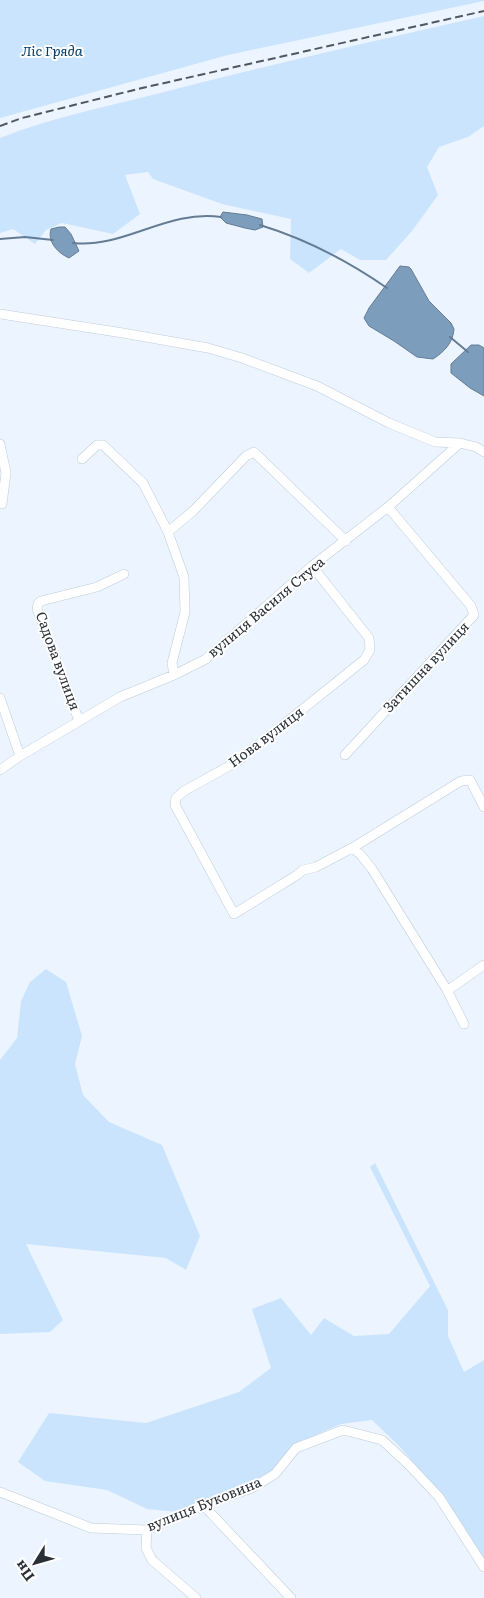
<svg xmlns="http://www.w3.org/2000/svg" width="484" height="1598" viewBox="0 0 484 1598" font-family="Literata,serif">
<rect width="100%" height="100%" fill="#ecf5ff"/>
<!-- green -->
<path fill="#cae4fd" d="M0 0H484V1L228 55 0 118Z
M484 16V126L468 137 439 147 427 167 438 195 412 231 386 260H360L341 249 309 273 290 259 291 219 222 204 153 179 148 172 125 175 140 214 113 234 62 223 46 230 35 244 13 229 0 233V138C52 117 109 106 164 92 270 65 377 40 484 16Z
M46 969 66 982 82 1036 75 1064 83 1095 109 1122 162 1145 200 1236 186 1270 166 1258 26 1244 63 1320 50 1332 0 1334V1060L17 1038 21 1001 30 982Z
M375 1163 448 1310V1336L464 1372 484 1360V1562L442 1495 398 1445 372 1420 341 1424 293 1445 270 1473 248 1486 178 1512 147 1509 107 1490 45 1481 18 1462 49 1413 146 1423 239 1392 271 1368 252 1309 281 1298 311 1335 324 1318 354 1336 389 1334 430 1286 370 1167Z"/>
<!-- water -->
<path fill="#7d9dbd" stroke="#647c94" d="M223 212 247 215 262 219 263 227 255 230 245 228 226 223 220 217Z
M59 227H65L71 234 79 251 69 258C58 253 47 242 51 229Z
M400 266 409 267 411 269 429 301 451 323 454 329C453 343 444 352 433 359L417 357 394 341 369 326 364 318 369 308Z
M471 345H479L484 348V396L470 388 451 373V364Z"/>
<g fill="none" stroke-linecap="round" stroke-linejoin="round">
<!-- stream -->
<path stroke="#647c94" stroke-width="2" d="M260 225C306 239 348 261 387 288
M0 239 25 237 53 240
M73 243C123 249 168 209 221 217
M450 337 468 352"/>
<defs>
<path id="minor" d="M0 314 123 333 208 348 242 358 317 386 389 423 435 442 460 443 476 447 484 452
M0 444 6 473 2 504
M82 459 97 445H103L143 483 168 532 184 577 185 612 172 663 174 675
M168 532 193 511 246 456 254 452 346 541
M312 566 369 638 370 650 364 660 238 761 184 791 176 798 175 805 234 914 297 875 303 870 316 867 352 848 461 781 470 780 484 807
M0 698 20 756
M79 721 37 609 38 604 41 601 97 587 124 574
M345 755 474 615 471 606 388 507
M0 770 20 756 120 697 174 675 206 659 312 566 388 507 460 443
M352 848 360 854 372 869 447 990 464 1024
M447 990 451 988 484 965
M0 1492 91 1528 147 1530 203 1505 252 1488 275 1474 296 1448 343 1430 382 1440 409 1465 439 1497 484 1567
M203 1505 291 1598
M147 1530 146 1548 152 1560 196 1598"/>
</defs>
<!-- minor casing -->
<use href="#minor" stroke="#bdccdb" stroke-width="10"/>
<!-- minor -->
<use href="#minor" stroke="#fff" stroke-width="9"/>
<!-- rail -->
<path stroke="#51575e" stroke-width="2" stroke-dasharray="8 4" stroke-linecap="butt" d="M0 126 22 118 142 88 484 11"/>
</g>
<g text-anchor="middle" stroke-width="4" stroke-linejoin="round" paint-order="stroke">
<!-- park labels -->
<g font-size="14" font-style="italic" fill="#043b65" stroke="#fff">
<text x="52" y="56">Ліс Гряда</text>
</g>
<!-- street labels -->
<g font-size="14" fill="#292f35" stroke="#fff">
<text transform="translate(266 607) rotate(-40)" y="5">вулиця Василя Стуса</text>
<text transform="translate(58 661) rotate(70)" y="5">Садова вулиця</text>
<text transform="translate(426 667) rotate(-47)" y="5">Затишна вулиця</text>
<text transform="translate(266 737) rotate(-37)" y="5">Нова вулиця</text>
<text transform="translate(204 1504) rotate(-22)" y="5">вулиця Буковина</text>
</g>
</g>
<!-- north arrow -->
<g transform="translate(35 1563) rotate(233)" stroke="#ffffff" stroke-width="4" paint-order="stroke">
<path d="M0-4L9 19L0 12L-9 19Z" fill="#292f35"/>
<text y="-8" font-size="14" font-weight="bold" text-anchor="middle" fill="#292f35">Пн</text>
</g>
</svg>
